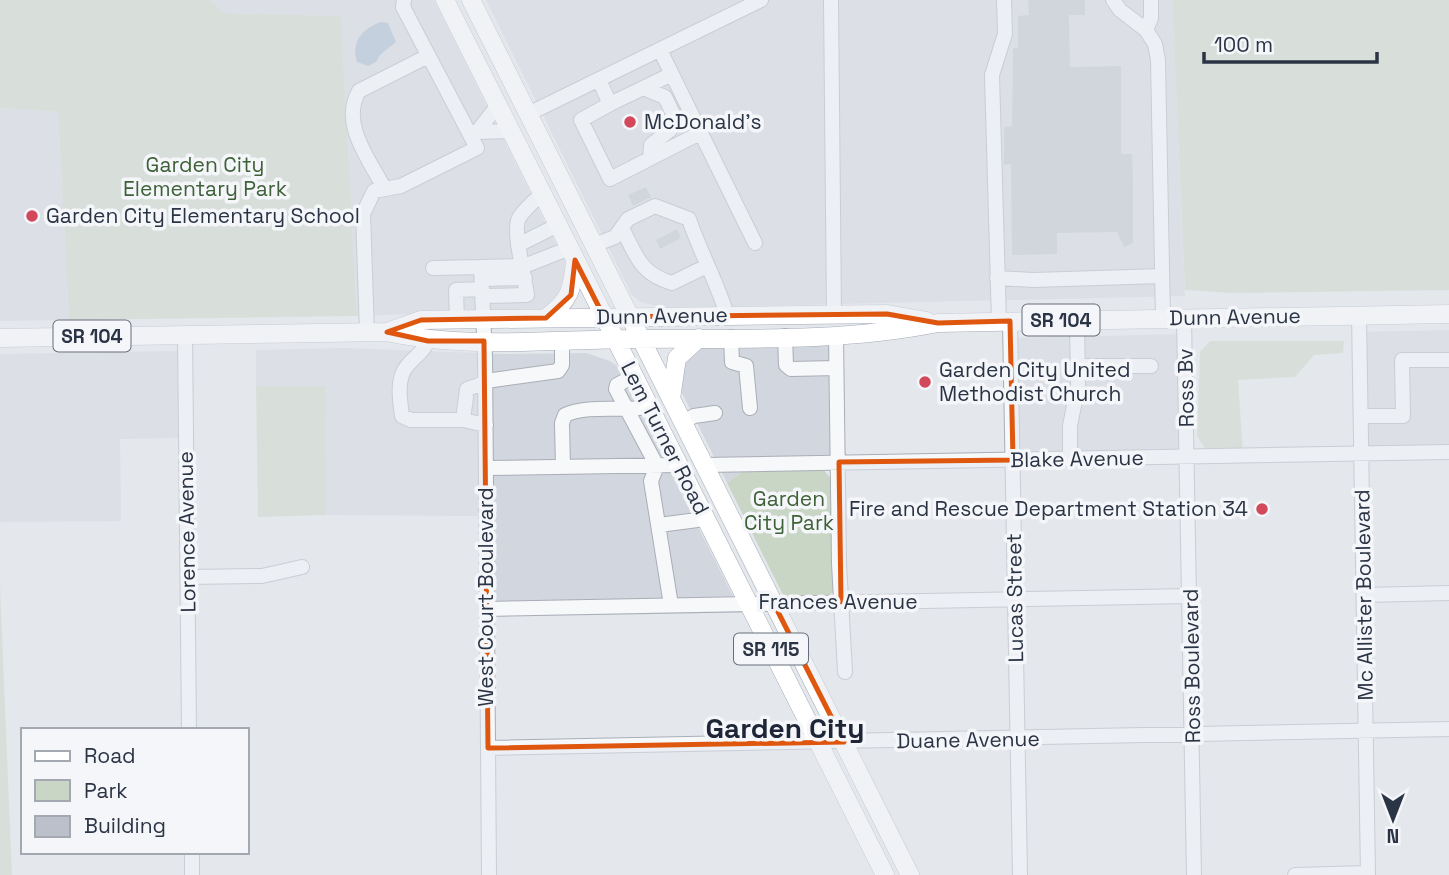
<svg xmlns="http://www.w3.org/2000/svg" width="1449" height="875" viewBox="0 0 1449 875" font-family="'Space Grotesk',sans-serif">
<rect width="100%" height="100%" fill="#e4e7ec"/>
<!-- built -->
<path fill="#d2d6de" d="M209 0H434L567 266 568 283 549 309 357 316 341 16 223 13Z
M486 0H1172L1185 296 663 308 641 302 632 295Z
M0 108 58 112 69 320 0 321Z
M1449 330V448L1357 450 1352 332Z
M1192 334 1193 454 1009 456 1005 338Z
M841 341 846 457 745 470 727 483 679 387 680 364 705 345Z
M346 348 503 354 586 353 610 361 617 366 739 608 482 614V516L326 515 325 386H256V350Z
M180 351 182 438 120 439 121 521 0 522V354Z"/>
<!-- green -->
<path fill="#c9d6c5" d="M0 0H209L224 13 341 16 357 316 69 320 58 112 0 108Z
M1172 0H1449V290L1232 293 1185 290Z
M1210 341H1344L1343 353 1314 355 1295 377 1238 380 1243 453 1207 452 1197 436 1200 352Z
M256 386H325L326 515 258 517Z
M822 468 832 480 837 589 827 597 783 595 727 483 745 470Z
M0 585 12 875H0Z"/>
<!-- water -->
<path fill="#9fb4cc" d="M381 22 388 23 396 42 380 55 376 62 368 66 357 62C351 41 362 29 381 22Z"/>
<!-- building -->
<path fill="#bbc0ca" d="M1028 0H1085V15H1069L1070 67 1121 66V154H1132L1133 182V243L1124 247 1117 232 1057 233V254L1012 255 1011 164 1004 165V127L1012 126 1013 48H1018V16L1029 15Z
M646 187 651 197 633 206 628 195Z
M677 229 681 238 660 249 656 240Z"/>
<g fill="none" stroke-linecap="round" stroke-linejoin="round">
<defs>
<path id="minor" d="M831 0 834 314
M1113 0 1120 10 1146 30
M1151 0V18L1146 30 1155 44 1158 60 1163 319
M660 50 755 243
M599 80 610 104 581 120 610 179 700 133
M643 88 665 97 675 118 670 130 651 145 650 158
M610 104 672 74
M498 105 477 132 511 131
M528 114 761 0
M384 188C369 159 340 123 359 91L428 56
M622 228C636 255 640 274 672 283L707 266
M518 245 558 225
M594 245 615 237 628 219 655 206 689 219C700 252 717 282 727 315
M433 268 481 267
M997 278 1033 280 1162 276
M482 279 525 278
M483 296 527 295C525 279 512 228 519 218 524 209 535 201 542 193
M1359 315 1368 875
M1184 318 1194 875
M457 320 456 290 482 289
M1010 321 1020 875
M999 322 992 75 1005 34 1004 0
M367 332 363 214 374 191 401 186 477 148 403 7 404 0
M185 334 189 730
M836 335 839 563 845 672
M785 336 786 365 791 369 836 368
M731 337 732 362 746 366 750 408
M428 341C422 354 415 356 407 366 396 379 400 400 402 416L411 420H463
M1078 366H1151
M634 376 617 385 616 389 657 466 651 481 671 605
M1362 416H1403L1402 360H1449
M683 422 694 416 715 413
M486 425 463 420 467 389 493 380 558 371 562 365V340
M1070 460V426L1078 385 1077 320
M704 465 1449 452
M563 467 562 423 565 415C589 404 623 412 649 407
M486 468 679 465
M659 525 705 519
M188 577 262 576 302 567
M1364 595 1449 593
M486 609 1191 596
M488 748 1449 729
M192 852V875
M489 875 485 358 481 267 524 266 570 248
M1295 875 1368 873"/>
<path id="major" d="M445 0 885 875
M471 0 910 875
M546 318C570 301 573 288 575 260
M387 332 421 320 887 314 927 321
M0 338 387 332C465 349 550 340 630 339 732 338 838 343 938 323L1449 314
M671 399 677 358 699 338"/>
</defs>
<!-- minor casing -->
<use href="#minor" stroke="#a9aeb7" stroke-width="16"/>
<!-- major casing -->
<use href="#major" stroke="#a3abb8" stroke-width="19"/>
<!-- minor -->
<use href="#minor" stroke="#f7f8fa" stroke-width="14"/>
<!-- major -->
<use href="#major" stroke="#fff" stroke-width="18"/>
</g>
<!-- marked area -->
<path d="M0 0H1449V875H0ZM575 260 604 317 887 314 938 323 1010 321 1013 460 839 462 841 602H773L844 742 488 748 484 341H428L387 332 421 320 546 318 571 295Z" fill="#e4e7ec" fill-opacity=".55" fill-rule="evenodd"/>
<path fill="none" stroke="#df570f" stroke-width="5" stroke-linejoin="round" d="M575 260 604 317 887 314 938 323 1010 321 1013 460 839 462 841 602H773L844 742 488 748 484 341H428L387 332 421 320 546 318 571 295Z"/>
<!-- markers -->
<g fill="#d1495b" stroke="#f4f6f9" stroke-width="2.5">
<circle cx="630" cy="122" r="7"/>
<circle cx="32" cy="216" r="7"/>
<circle cx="925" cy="382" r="7"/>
<circle cx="1262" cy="509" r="7"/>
</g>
<g text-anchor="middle" stroke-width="7" stroke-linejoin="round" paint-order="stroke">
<!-- shield labels -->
<g fill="#f4f6f9" stroke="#676e7b" stroke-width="2">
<rect x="1022.5" y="304.5" width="77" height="31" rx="5"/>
<rect x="53.5" y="320.5" width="77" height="31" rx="5"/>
<rect x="734" y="633.5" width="74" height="31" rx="5"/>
</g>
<g font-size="19" font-weight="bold" fill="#2b3445">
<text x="1061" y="327">SR 104</text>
<text x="92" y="343">SR 104</text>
<text x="771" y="656">SR 115</text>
</g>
<!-- poi labels -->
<g font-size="21" fill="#2b3445" stroke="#f4f6f9" text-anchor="start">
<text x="644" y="129">McDonald's</text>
<text x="46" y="223">Garden City Elementary School</text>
<text x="939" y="377">Garden City United<tspan x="939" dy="24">Methodist Church</tspan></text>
<text x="1248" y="516" text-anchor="end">Fire and Rescue Department Station 34</text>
</g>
<!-- park labels -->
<g font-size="21" fill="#3f6138" stroke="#f4f6f9">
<text x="205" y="172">Garden City<tspan x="205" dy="24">Elementary Park</tspan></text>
<text x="789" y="506">Garden<tspan x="789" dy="24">City Park</tspan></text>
</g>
<!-- street labels -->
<g font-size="21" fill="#2b3445" stroke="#f4f6f9">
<text transform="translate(662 316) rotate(-1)" y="7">Dunn Avenue</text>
<text transform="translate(1235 317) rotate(-1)" y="7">Dunn Avenue</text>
<text transform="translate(1186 388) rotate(-91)" y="7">Ross Bv</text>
<text transform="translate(665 438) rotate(63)" y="7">Lem Turner Road</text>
<text transform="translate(1077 459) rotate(-1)" y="7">Blake Avenue</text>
<text transform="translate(187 532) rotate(-91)" y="7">Lorence Avenue</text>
<text transform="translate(1364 595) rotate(-91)" y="7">Mc Allister Boulevard</text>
<text transform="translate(486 597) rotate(-90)" y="7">West Court Boulevard</text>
<text transform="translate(1015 598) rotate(-91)" y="7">Lucas Street</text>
<text x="838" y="609">Frances Avenue</text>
<text transform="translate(1192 666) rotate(-91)" y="7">Ross Boulevard</text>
<text transform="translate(968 740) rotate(-1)" y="7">Duane Avenue</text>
</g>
<!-- district labels -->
<g font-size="28" font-weight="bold" fill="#1d2536" stroke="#f4f6f9">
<text x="785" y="738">Garden City</text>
</g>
</g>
<!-- legend -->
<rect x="21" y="728" width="228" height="126" fill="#f4f6f9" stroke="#a4a8b1" stroke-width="2"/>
<rect x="35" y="751" width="35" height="10" fill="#ffffff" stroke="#a4a8b1" stroke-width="2"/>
<text x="84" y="763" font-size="21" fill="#2b3445">Road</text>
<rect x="35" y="780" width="35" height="21" fill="#c9d6c5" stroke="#a4a8b1" stroke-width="2"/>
<text x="84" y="798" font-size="21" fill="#2b3445">Park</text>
<rect x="35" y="816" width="35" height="21" fill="#bbc0ca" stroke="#a4a8b1" stroke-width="2"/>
<text x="84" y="833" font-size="21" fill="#2b3445">Building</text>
<!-- north arrow -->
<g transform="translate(1393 819) rotate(180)" stroke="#f4f6f9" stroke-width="5" paint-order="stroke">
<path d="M0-5L12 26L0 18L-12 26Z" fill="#2b3445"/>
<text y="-10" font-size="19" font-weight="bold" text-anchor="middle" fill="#2b3445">N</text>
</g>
<!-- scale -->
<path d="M1204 52v10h173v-10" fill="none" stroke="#2b3445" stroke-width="3.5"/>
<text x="1214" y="52" font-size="21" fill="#2b3445" stroke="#f4f6f9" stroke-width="5" paint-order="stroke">100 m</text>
</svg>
